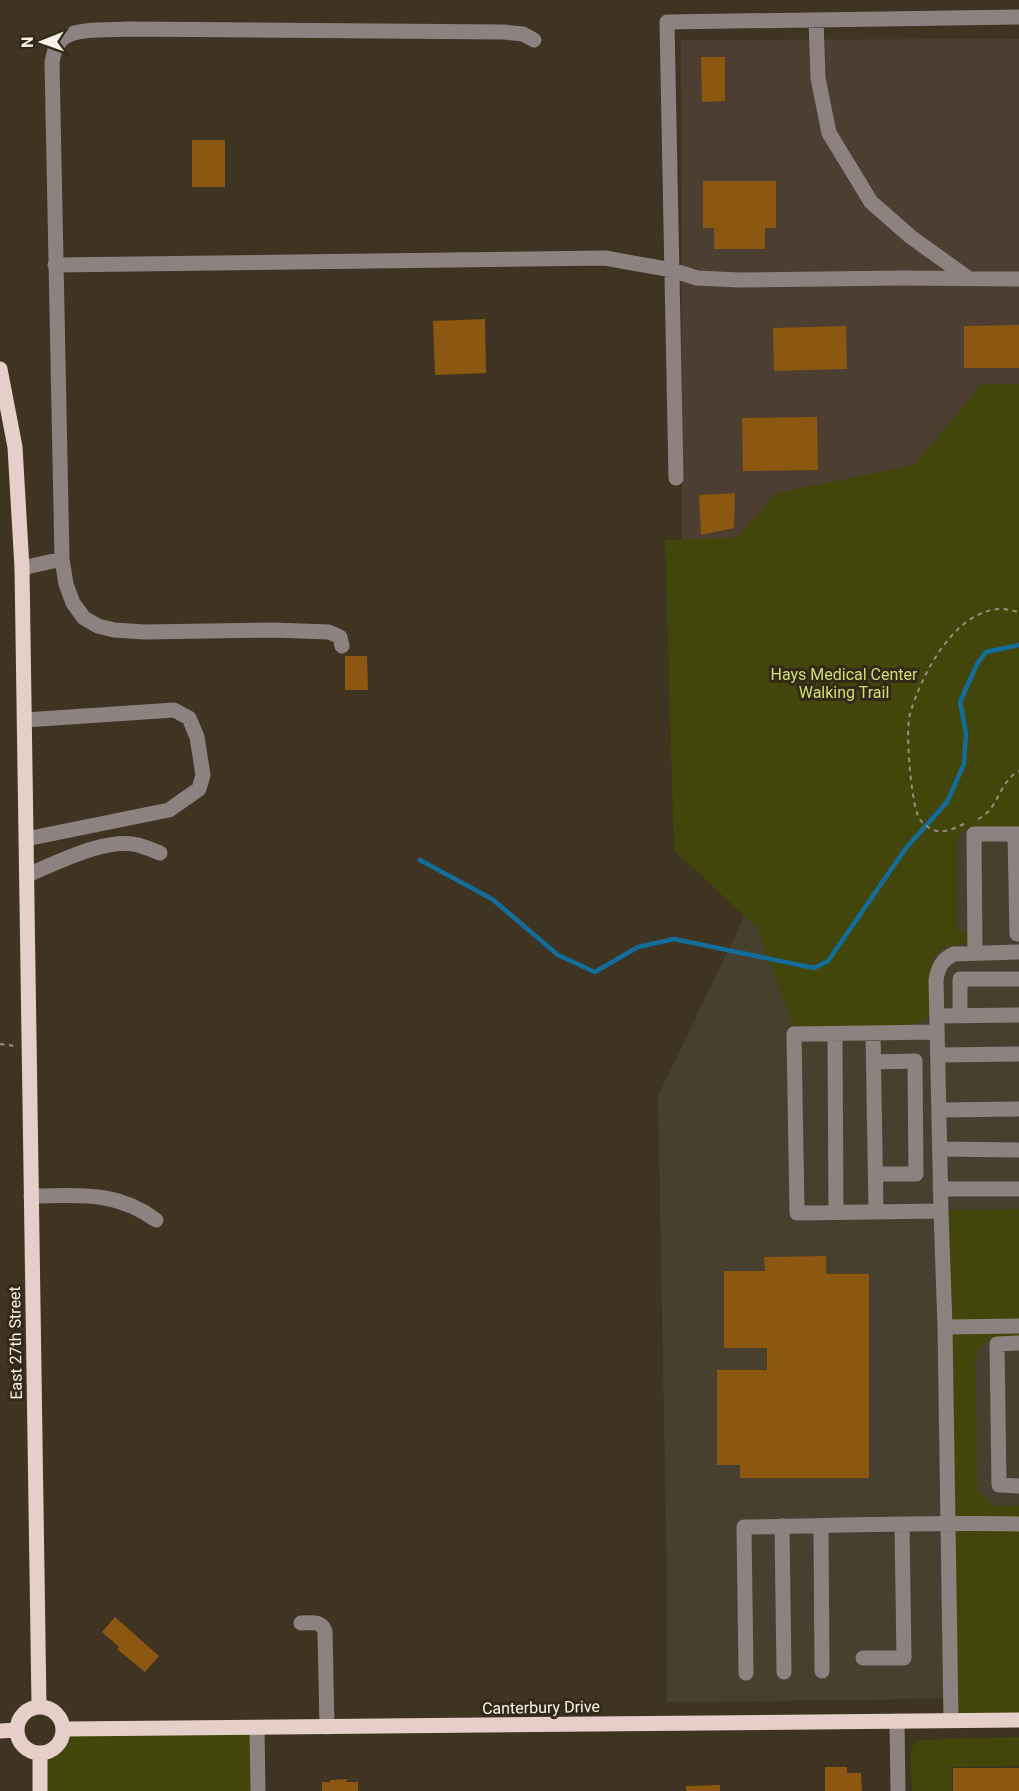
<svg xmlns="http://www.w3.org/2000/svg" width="1019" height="1791" viewBox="0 0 1019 1791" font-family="Roboto,sans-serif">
<rect width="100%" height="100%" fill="#3f3322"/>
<!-- education -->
<path fill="#4c3e30" d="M1019 39V393L938 464 757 556 682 553 681 40Z"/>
<!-- medical -->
<path fill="#48402f" d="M987 413H1019V1698L667 1702V1578L658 1096Z"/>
<!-- green -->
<path fill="#42460a" d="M982 384H1019V827H972L962 832 957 839V930L969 934V942C961 947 950 943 943 948 918 966 939 1011 924 1021 914 1028 813 1027 794 1027L757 928 674 850 665 540 736 538 777 493 914 465Z
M1019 1209V1340H988L980 1348 975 1356 978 1492 990 1500V1506H1018L1019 1503V1720H951L941 1211Z
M257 1728 258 1791H40L47 1752 59 1744 64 1729Z
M1019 1737V1766L952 1767V1791H912C912 1777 906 1750 917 1740Z"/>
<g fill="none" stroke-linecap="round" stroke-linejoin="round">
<!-- stream -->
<path stroke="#136d9a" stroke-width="4.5" d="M420 860 492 899 558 955 595 972 638 947 674 939 814 968 828 961 906 848 947 802 964 764 966 733 960 702 977 664 986 652 1019 645"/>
</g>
<!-- building -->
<path fill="#8c5710" d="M701 57H725V101L702 102Z
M192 140H225V187H192Z
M703 181H776V228H765V249H714V228H703Z
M485 319 486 373 435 375 433 321Z
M1019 325V368H964V326Z
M846 326 847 369 774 371 773 328Z
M817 417 818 470 743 471 742 418Z
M735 493 734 528 701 535 699 495Z
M345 656H367L368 690H345Z
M826 1256V1274H869V1478H740V1465H717V1370H767V1348H724V1271H765L764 1257Z
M115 1617 159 1656 145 1672 117 1649 119 1647 102 1632Z
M825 1767H847V1773H861L862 1791H825Z
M953 1768H1019V1791H953Z
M347 1779 346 1782H358V1791H322V1782H330V1780Z
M720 1785V1791H686V1786Z"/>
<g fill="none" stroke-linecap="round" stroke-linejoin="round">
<!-- path -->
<path stroke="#968c7f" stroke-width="2" stroke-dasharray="4.5 4.5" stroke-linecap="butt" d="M978 819C999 809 999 781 1019 771
M964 824C954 828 944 834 933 830 928 828 922 823 919 818 911 803 905 731 910 714 921 676 954 610 1001 609 1007 609 1013 611 1019 612
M0 1044 15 1046"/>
<!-- minor -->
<path stroke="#8d827f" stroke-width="15" d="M816 20 818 78 829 133 871 202 911 237 968 278
M55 265 605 258 672 270 697 278 739 280 901 278 1019 279
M676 478 667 22 1019 17
M22 568 62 559
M342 646 340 637 329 632 273 630 145 632 114 630 98 626 84 618 73 603 66 584 62 559 52 62C54 53 56 42 65 37 79 28 111 30 128 29L504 32 523 34 534 40
M25 720 174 710 189 718 197 737 203 775 199 789 169 810 26 839
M1015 834 1017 934H1019
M27 875C57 863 105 837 138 845 145 847 153 850 160 853
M975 952 974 834H1019
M960 1015V979H1019
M937 1016 1019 1015
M937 1032 794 1034 797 1213 941 1211
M873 1033 876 1212
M835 1034 836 1212
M938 1055 1019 1054
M874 1062 915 1061 916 1174H876
M939 1110 1019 1109
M940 1149 1019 1150
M940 1189H1019
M31 1196C79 1196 115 1190 156 1220
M945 1327 1019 1326
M1019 1343 997 1344 999 1485 1019 1486
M782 1526 784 1672
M821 1526 822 1671
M301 1623C311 1623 321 1620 325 1631L327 1727
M863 1658H904L902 1525
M746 1673 744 1527C835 1526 927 1522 1019 1524
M951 1720 945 1327 941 1211 936 980C938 968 942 959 954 954L1019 952
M897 1721 898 1791
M257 1728 258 1791"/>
<!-- major -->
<path stroke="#e6cfc8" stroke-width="15" d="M0 369 15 447 22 568 39 1706
M17 1730a23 23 0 1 1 46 0a23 23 0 1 1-46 0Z
M64 1729 1019 1720
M0 1731 17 1730
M40 1753V1791"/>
</g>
<g text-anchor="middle" stroke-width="6" stroke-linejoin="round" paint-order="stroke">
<!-- park labels -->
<g font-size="16" fill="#d3de70" stroke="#342918">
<text x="844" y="680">Hays Medical Center<tspan x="844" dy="18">Walking Trail</tspan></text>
</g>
<!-- street labels -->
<g font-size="16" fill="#fbf3e9" stroke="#342918">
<text transform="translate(15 1343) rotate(-91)" y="6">East 27th Street</text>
<text transform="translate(541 1707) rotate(-1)" y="6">Canterbury Drive</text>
</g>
</g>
<!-- north arrow -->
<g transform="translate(42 42) rotate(269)" stroke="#342918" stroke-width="4.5" paint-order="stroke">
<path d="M0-4.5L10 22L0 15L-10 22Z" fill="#fbf3e9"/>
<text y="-9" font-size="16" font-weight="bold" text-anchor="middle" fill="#fbf3e9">N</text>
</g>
</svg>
